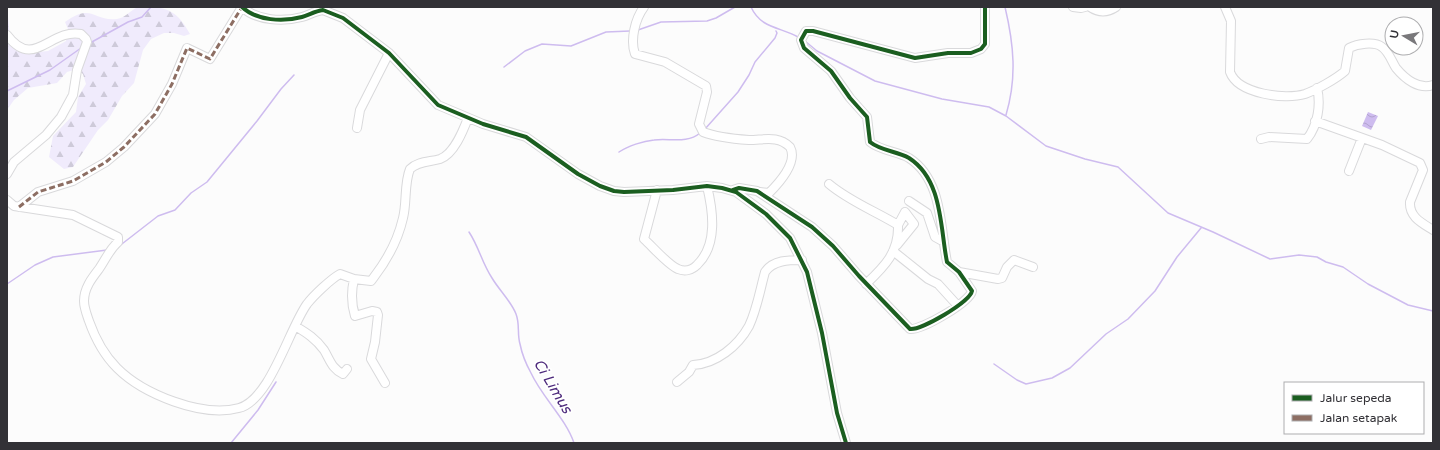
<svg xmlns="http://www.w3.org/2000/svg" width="1440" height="450" viewBox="0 0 1440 450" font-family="'Varela Round',sans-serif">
<defs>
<pattern id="forest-firs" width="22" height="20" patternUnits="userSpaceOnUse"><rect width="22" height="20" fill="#f0ebfc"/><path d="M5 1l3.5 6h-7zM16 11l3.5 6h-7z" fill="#cecad9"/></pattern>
<pattern id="water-waves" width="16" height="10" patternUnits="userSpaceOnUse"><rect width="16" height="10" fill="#cebcef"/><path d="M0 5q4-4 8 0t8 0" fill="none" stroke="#b1a2ce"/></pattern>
</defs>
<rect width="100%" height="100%" fill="#fcfcfc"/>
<!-- forest -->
<path fill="url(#forest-firs)" d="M7 7 10 36 18 46 38 52 48 51 66 41 68 29 65 22C92 2 94 22 117 19 125 18 131 10 138 7 141 6 147 7 150 7 171 7 180 16 190 34L184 36 174 33H164L151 39 143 50 134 83 122 96 108 120 98 130 73 167 64 169 49 157 53 136 76 112 78 97 86 84 83 74 77 69 67 72 57 83 28 88 14 100 7 110Z"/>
<!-- water -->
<path fill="url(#water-waves)" d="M1368 112 1378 116 1371 130 1362 126Z"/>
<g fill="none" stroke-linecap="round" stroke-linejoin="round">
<!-- stream -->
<path stroke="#cebcef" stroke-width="1.5" d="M751 7C761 29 781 27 798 37
M1005 7C1014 45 1017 78 1006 115
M638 30 661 22 707 21 716 18 735 7
M805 41 817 51 875 81 942 99 989 107 1006 116 1046 146 1085 159 1118 167 1168 213 1213 232 1270 259 1299 255 1317 257 1326 262 1343 267 1368 284 1408 305 1433 311
M90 43 128 22 142 17 151 7
M504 67 525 51 542 44 571 46 606 32 630 31
M7 91 50 70 81 48
M705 129 738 92 749 75 755 62 775 38 777 33 776 31
M619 152C628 146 643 141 654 140 670 138 687 144 700 133
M469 232C479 247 482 263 492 278 499 290 511 301 516 314 520 324 517 334 520 344 522 354 526 364 531 373 542 397 566 419 574 443
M118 247 158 216 175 210 191 193 207 182 257 121 281 89 294 75
M7 284 35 265 53 257 107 250
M994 364 1017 380 1026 384 1052 378 1070 368 1106 334 1128 319 1155 291 1177 257 1201 228
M231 443 258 410 276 382"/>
<defs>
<path id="minor" d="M242 7C257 21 283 22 302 17 309 15 315 11 323 10L343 18 389 53 438 105 483 124 526 137 578 174 600 186 614 191 624 192 673 190 707 186 722 188 736 192 766 214 790 238 807 272 822 333 837 413 846 443
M644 7C635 19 630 40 635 54L665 62 706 86 707 92 699 124 703 132C716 137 735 139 749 140 764 140 778 135 790 147 798 162 779 183 769 193L760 192
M1073 7 1081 8 1085 7
M1090 7C1099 13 1107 13 1116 7
M1225 7 1231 21 1230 72C1238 94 1285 100 1305 94 1316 90 1336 79 1345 71L1349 48C1357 44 1374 41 1382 47 1389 52 1392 62 1396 68 1405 79 1419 90 1433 85
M7 35C34 71 50 28 81 34L86 39 87 42 77 70 73 95 61 117 46 135 14 162 7 174
M1315 121 1382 145 1420 163 1423 170 1410 202C1409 217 1422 223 1433 230
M357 128 360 110 389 53
M1261 139 1269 137 1307 139C1318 125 1321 104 1317 88
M1349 171 1362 138
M829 184C849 201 875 211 898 225 899 252 885 266 866 284
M657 190 644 239C652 246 668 265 678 269 685 272 692 270 697 265 718 245 713 211 707 186
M733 190 739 188 757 191 812 227 833 246 859 276 910 329C922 330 970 302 972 291L959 272 947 262C940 228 943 180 909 158 897 151 881 151 870 142L867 117 850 98 831 71 804 48 801 40 806 31H813L915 58 948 53H971L981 49 985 44V7
M7 200 14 206 73 215 118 237V242C109 250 106 259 99 269 92 278 84 288 84 301 84 308 87 315 89 321 95 338 104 355 117 368 143 394 202 418 239 408 270 400 289 329 307 304 314 295 331 279 340 274L354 279 371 281 374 277C387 260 398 240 403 218 407 203 404 183 410 169 418 161 430 162 440 159 454 154 463 131 468 118
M909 201 927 213 935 237 944 242
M19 207 38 192 73 181 106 162 124 147 155 114 172 84 187 48 210 59 242 7
M897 245 914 224 905 212 898 225
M893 251 928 279 938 284 958 306
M959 272 998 279 1002 278 1007 267 1014 260 1033 267
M354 279C351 292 351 303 355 316L372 311 377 312 378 315 375 342 371 359 385 383
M295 326C307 333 316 339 324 350 330 360 332 369 343 374L347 369
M677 382 689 372 693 365C716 364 738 346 749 326 757 309 760 290 765 272 773 260 789 260 802 260"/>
</defs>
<!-- minor casing -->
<use href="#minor" stroke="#d9d9db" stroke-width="10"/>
<!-- minor -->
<use href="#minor" stroke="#fff" stroke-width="8"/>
<!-- quiet -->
<path stroke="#8d6e63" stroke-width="3" stroke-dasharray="6 3" stroke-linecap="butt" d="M19 207 38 192 73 181 106 162 124 147 155 114 172 84 187 48 210 59 242 7"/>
<defs>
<path id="cycleway" d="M242 7C257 21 283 22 302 17 309 15 315 11 323 10L343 18 389 53 438 105 483 124 526 137 578 174 600 186 614 191 624 192 673 190 707 186 722 188 736 192 766 214 790 238 807 272 822 333 837 413 846 443
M733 190 739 188 757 191 812 227 833 246 859 276 910 329C922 330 970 302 972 291L959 272 947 262C940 228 943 180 909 158 897 151 881 151 870 142L867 117 850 98 831 71 804 48 801 40 806 31H813L915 58 948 53H971L981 49 985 44V7"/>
</defs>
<!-- cycleway casing -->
<use href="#cycleway" stroke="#fff" stroke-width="6"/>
<!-- cycleway -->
<use href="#cycleway" stroke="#1b5e20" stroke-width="4"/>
</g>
<g text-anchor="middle" stroke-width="3.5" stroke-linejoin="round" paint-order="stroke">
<!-- water labels -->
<g font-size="15" font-style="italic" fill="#4d2a7c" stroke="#fff">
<text transform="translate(553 386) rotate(59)" y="5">Ci Limus</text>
</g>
</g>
<!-- border -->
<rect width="1440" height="450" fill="none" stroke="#323136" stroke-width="16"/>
<!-- legend -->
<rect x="1284" y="382" width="140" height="52" fill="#ffffff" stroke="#adadaf"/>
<rect x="1292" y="395" width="20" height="6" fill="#1b5e20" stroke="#adadaf"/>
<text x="1320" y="402" font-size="12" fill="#323136">Jalur sepeda</text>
<rect x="1292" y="415" width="20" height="6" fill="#8d6e63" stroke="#adadaf"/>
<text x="1320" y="422" font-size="12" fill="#323136">Jalan setapak</text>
<!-- north arrow -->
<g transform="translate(1404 36) rotate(280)"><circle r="19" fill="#ffffff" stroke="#adadaf"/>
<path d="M0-3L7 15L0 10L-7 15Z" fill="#79787b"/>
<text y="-6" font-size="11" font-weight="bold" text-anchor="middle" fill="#323136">U</text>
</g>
</svg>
